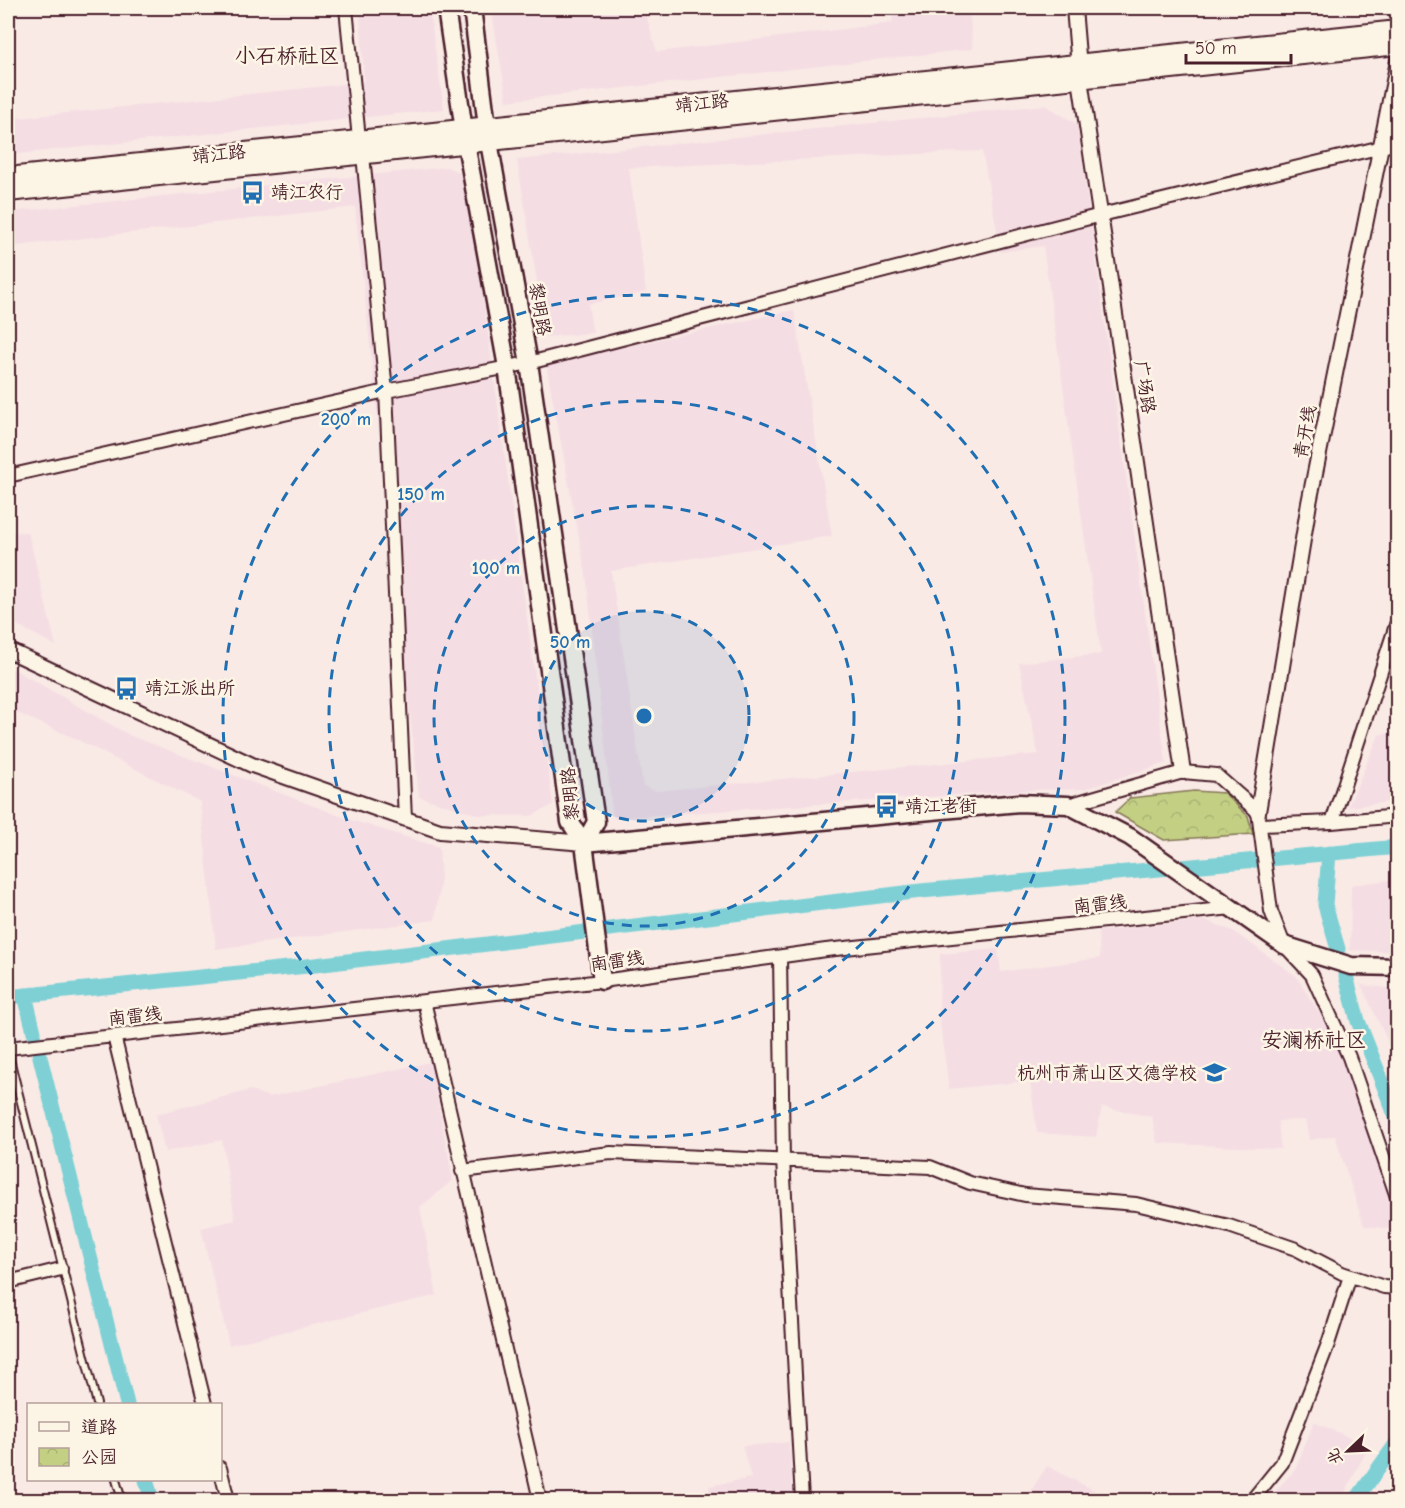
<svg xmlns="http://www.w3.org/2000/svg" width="1405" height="1508" viewBox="0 0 1405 1508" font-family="'Comic Neue','LXGW WenKai TC',sans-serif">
<defs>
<pattern id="park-crowns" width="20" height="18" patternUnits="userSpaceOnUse" patternTransform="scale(1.5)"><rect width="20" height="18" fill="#c3d084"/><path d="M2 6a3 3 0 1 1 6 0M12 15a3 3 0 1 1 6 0" fill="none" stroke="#a9b272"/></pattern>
</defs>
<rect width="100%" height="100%" fill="#f9eae5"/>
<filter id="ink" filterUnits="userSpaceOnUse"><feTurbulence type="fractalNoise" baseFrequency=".0167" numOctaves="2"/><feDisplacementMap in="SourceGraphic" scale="12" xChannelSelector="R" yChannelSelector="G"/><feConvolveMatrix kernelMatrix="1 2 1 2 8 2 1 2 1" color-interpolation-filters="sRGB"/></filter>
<g filter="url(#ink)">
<!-- built -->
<path fill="#f5dde4" d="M360 8H429L444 109 8 155V119L364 82Z
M491 8H644L657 52 892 23 893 8H969L973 49 507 101Z
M1045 105 1077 124 1166 763 1085 789 1033 790 613 818 586 575 546 364 794 310 832 536 611 571 643 786 657 791 1038 754 1019 663 1101 654 1043 246 1001 252 982 151 629 168 646 292 588 304 593 333 546 337 517 160Z
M447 167 466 176 553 805 531 816 479 815 419 797 355 207 8 247V212Z
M28 532 56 646 8 620V533Z
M8 666 129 735 348 819 439 847 441 878 435 920 216 949 200 802 74 738 8 709Z
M1397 731V801L1348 807 1379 735Z
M1397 879V952L1350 950 1351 885Z
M1205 920 1233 931 1296 976 1321 1016 1344 1062 1391 1203 1392 1229 1364 1226 1335 1136 1309 1140 1305 1120 1278 1121 1281 1149 1157 1143 1152 1117 1102 1107 1096 1137 1037 1133 1030 1081 949 1089 939 1017 940 954 998 949 1001 972 1100 958 1098 931Z
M1361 985 1397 989V1061Z
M430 1062 453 1180 420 1207 437 1295 229 1345 201 1228 235 1220 222 1140 165 1152 156 1114 251 1090 269 1097Z
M1314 1422 1369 1446 1341 1500H1268L1296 1468Z
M789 1442 793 1500H711L709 1486 751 1478 742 1446Z
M1047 1466 1113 1500H1025Z"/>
<!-- park -->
<path fill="url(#park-crowns)" stroke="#867858" stroke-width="1.5" d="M1194 791 1224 793 1248 816 1253 834 1164 840 1115 812 1130 798Z"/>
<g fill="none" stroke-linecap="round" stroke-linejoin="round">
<!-- canal -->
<path stroke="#7ed0d5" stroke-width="15" d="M1329 853 1325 905 1338 949
M1346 976 1358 1021 1398 1122
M25 995 34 1032
M8 997 307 966 921 891 1398 847
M40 1057 127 1404
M146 1480 152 1500
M1356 1500 1398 1441"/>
<defs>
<path id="service" d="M8 1051 97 1404
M116 1480 122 1500"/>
<path id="minor" d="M346 8 359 139
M363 155 386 391 405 819
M8 476 386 391 529 363 1101 215 1398 143
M1068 805 1183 772 1216 775 1258 812 1271 911 1284 945 1312 975 1349 1057 1398 1200
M1332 822 1398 619
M1260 825 1332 822 1398 816
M780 957 783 1160 802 1500
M424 1001 540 1500
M114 1036 205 1404
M8 1048 602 981 826 950 1232 908
M462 1171 611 1153 930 1167 970 1183 1025 1195 1136 1204 1229 1226 1296 1249 1342 1273 1384 1287 1398 1288
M8 1282 61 1269
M220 1468 228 1500
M1252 1500 1282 1463 1328 1344 1350 1276"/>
<path id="tertiary" d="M1074 8 1080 79 1183 772
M8 650 252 765 440 831 584 843
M1258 812 1309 503 1398 61"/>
<path id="secondary" d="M446 8 466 144 507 367 570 822 584 843 596 822 529 363 489 142 472 8
M602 981 584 843 1019 803 1068 805 1130 837 1284 945 1351 966 1398 967"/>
<path id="primary" d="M8 177 1398 30
M8 192 1398 45"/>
</defs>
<!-- service casing -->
<use href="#service" stroke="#4a1f2b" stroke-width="10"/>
<!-- minor casing -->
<use href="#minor" stroke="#4a1f2b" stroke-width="16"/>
<!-- tertiary casing -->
<use href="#tertiary" stroke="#4a1f2b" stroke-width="18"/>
<!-- secondary casing -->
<use href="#secondary" stroke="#4a1f2b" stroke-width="21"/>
<!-- primary casing -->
<use href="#primary" stroke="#4a1f2b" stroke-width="22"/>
<!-- service -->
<use href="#service" stroke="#fcf5e5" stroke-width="6"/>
<!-- minor -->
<use href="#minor" stroke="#fcf5e5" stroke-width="12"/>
<!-- tertiary -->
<use href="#tertiary" stroke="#fcf5e5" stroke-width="14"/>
<!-- secondary -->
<use href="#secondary" stroke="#fcf5e5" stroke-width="16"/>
<!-- primary -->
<use href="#primary" stroke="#fcf5e5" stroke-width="18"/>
</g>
</g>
<!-- distance rings -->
<circle cx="644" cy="716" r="105" fill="#1f6fb2" fill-opacity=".12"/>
<g fill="none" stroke="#1f6fb2" stroke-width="3" stroke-dasharray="10 8">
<circle cx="644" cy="716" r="105"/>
<circle cx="644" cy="716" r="210"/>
<circle cx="644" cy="716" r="315"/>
<circle cx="644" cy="716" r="421"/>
</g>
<!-- icons -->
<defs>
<symbol id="bus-bare" viewBox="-9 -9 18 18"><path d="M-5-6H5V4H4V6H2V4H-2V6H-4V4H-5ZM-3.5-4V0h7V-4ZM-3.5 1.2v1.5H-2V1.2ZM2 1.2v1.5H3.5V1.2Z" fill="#1f6fb2" stroke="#fcf5e5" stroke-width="2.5" paint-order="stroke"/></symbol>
<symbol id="school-bare" viewBox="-9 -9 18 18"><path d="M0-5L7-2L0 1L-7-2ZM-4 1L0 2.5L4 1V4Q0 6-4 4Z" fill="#1f6fb2" stroke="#fcf5e5" stroke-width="2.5" paint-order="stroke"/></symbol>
</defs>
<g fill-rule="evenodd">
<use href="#bus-bare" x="236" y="176" width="33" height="33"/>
<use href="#bus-bare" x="110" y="672" width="33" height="33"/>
<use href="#bus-bare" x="870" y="790" width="33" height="33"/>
<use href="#school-bare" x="1198" y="1056" width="33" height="33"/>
</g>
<g text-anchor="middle" stroke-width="5" stroke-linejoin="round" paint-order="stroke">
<!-- street labels -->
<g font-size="18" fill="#4a1f2b" stroke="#fcf5e5">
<text transform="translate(702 103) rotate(-6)" y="6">靖江路</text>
<text transform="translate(219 154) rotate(-6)" y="6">靖江路</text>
<text transform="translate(540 309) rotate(80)" y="6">黎明路</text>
<text transform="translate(1145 387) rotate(81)" y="6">广场路</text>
<text transform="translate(1305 432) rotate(-79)" y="6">青开线</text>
<text transform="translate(570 794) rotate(-95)" y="6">黎明路</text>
<text transform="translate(1100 904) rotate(-6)" y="6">南雷线</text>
<text transform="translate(617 961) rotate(-8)" y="6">南雷线</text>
<text transform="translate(135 1016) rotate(-6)" y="6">南雷线</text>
</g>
<!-- poi labels -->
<g font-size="18" fill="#4a1f2b" stroke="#fcf5e5" text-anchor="start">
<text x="271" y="198">靖江农行</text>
<text x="145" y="694">靖江派出所</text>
<text x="905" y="812">靖江老街</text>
<text x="1197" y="1079" text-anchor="end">杭州市萧山区文德学校</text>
</g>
<!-- quarter labels -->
<g font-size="21" fill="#4a1f2b" stroke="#fcf5e5">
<text x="287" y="63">小石桥社区</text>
<text x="1314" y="1047">安澜桥社区</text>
</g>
</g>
<circle cx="644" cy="716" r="9" fill="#1f6fb2" stroke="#fcf5e5" stroke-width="3"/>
<g font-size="18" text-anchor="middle" font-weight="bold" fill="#1f6fb2" stroke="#fcf5e5" stroke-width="5" stroke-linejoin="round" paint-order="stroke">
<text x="346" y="425">200 m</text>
<text x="421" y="500">150 m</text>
<text x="496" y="574">100 m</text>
<text x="570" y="648">50 m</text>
</g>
<!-- margin -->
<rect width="1405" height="1508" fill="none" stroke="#fcf5e5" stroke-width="30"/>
<rect x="15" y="15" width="1375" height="1478" fill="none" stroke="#4a1f2b" stroke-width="2" filter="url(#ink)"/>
<!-- legend -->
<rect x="27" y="1403" width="195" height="78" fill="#fcf5e5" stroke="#b59f9b" stroke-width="1.5"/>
<rect x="39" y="1422" width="30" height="9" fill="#fcf5e5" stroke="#b59f9b" stroke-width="1.5"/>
<text x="81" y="1433" font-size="18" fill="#4a1f2b">道路</text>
<rect x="39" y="1448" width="30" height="18" fill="url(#park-crowns)" stroke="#b59f9b" stroke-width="1.5"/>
<text x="81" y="1463" font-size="18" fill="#4a1f2b">公园</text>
<!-- north arrow -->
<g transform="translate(1348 1451) rotate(247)" stroke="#fcf5e5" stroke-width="4.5" paint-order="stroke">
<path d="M0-4.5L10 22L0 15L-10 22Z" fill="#4a1f2b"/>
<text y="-9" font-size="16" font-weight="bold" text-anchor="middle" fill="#4a1f2b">北</text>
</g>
<!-- scale -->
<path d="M1186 54v9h105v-9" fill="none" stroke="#4a1f2b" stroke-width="3"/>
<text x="1195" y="54" font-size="18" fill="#4a1f2b" stroke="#fcf5e5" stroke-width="4.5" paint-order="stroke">50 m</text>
</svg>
